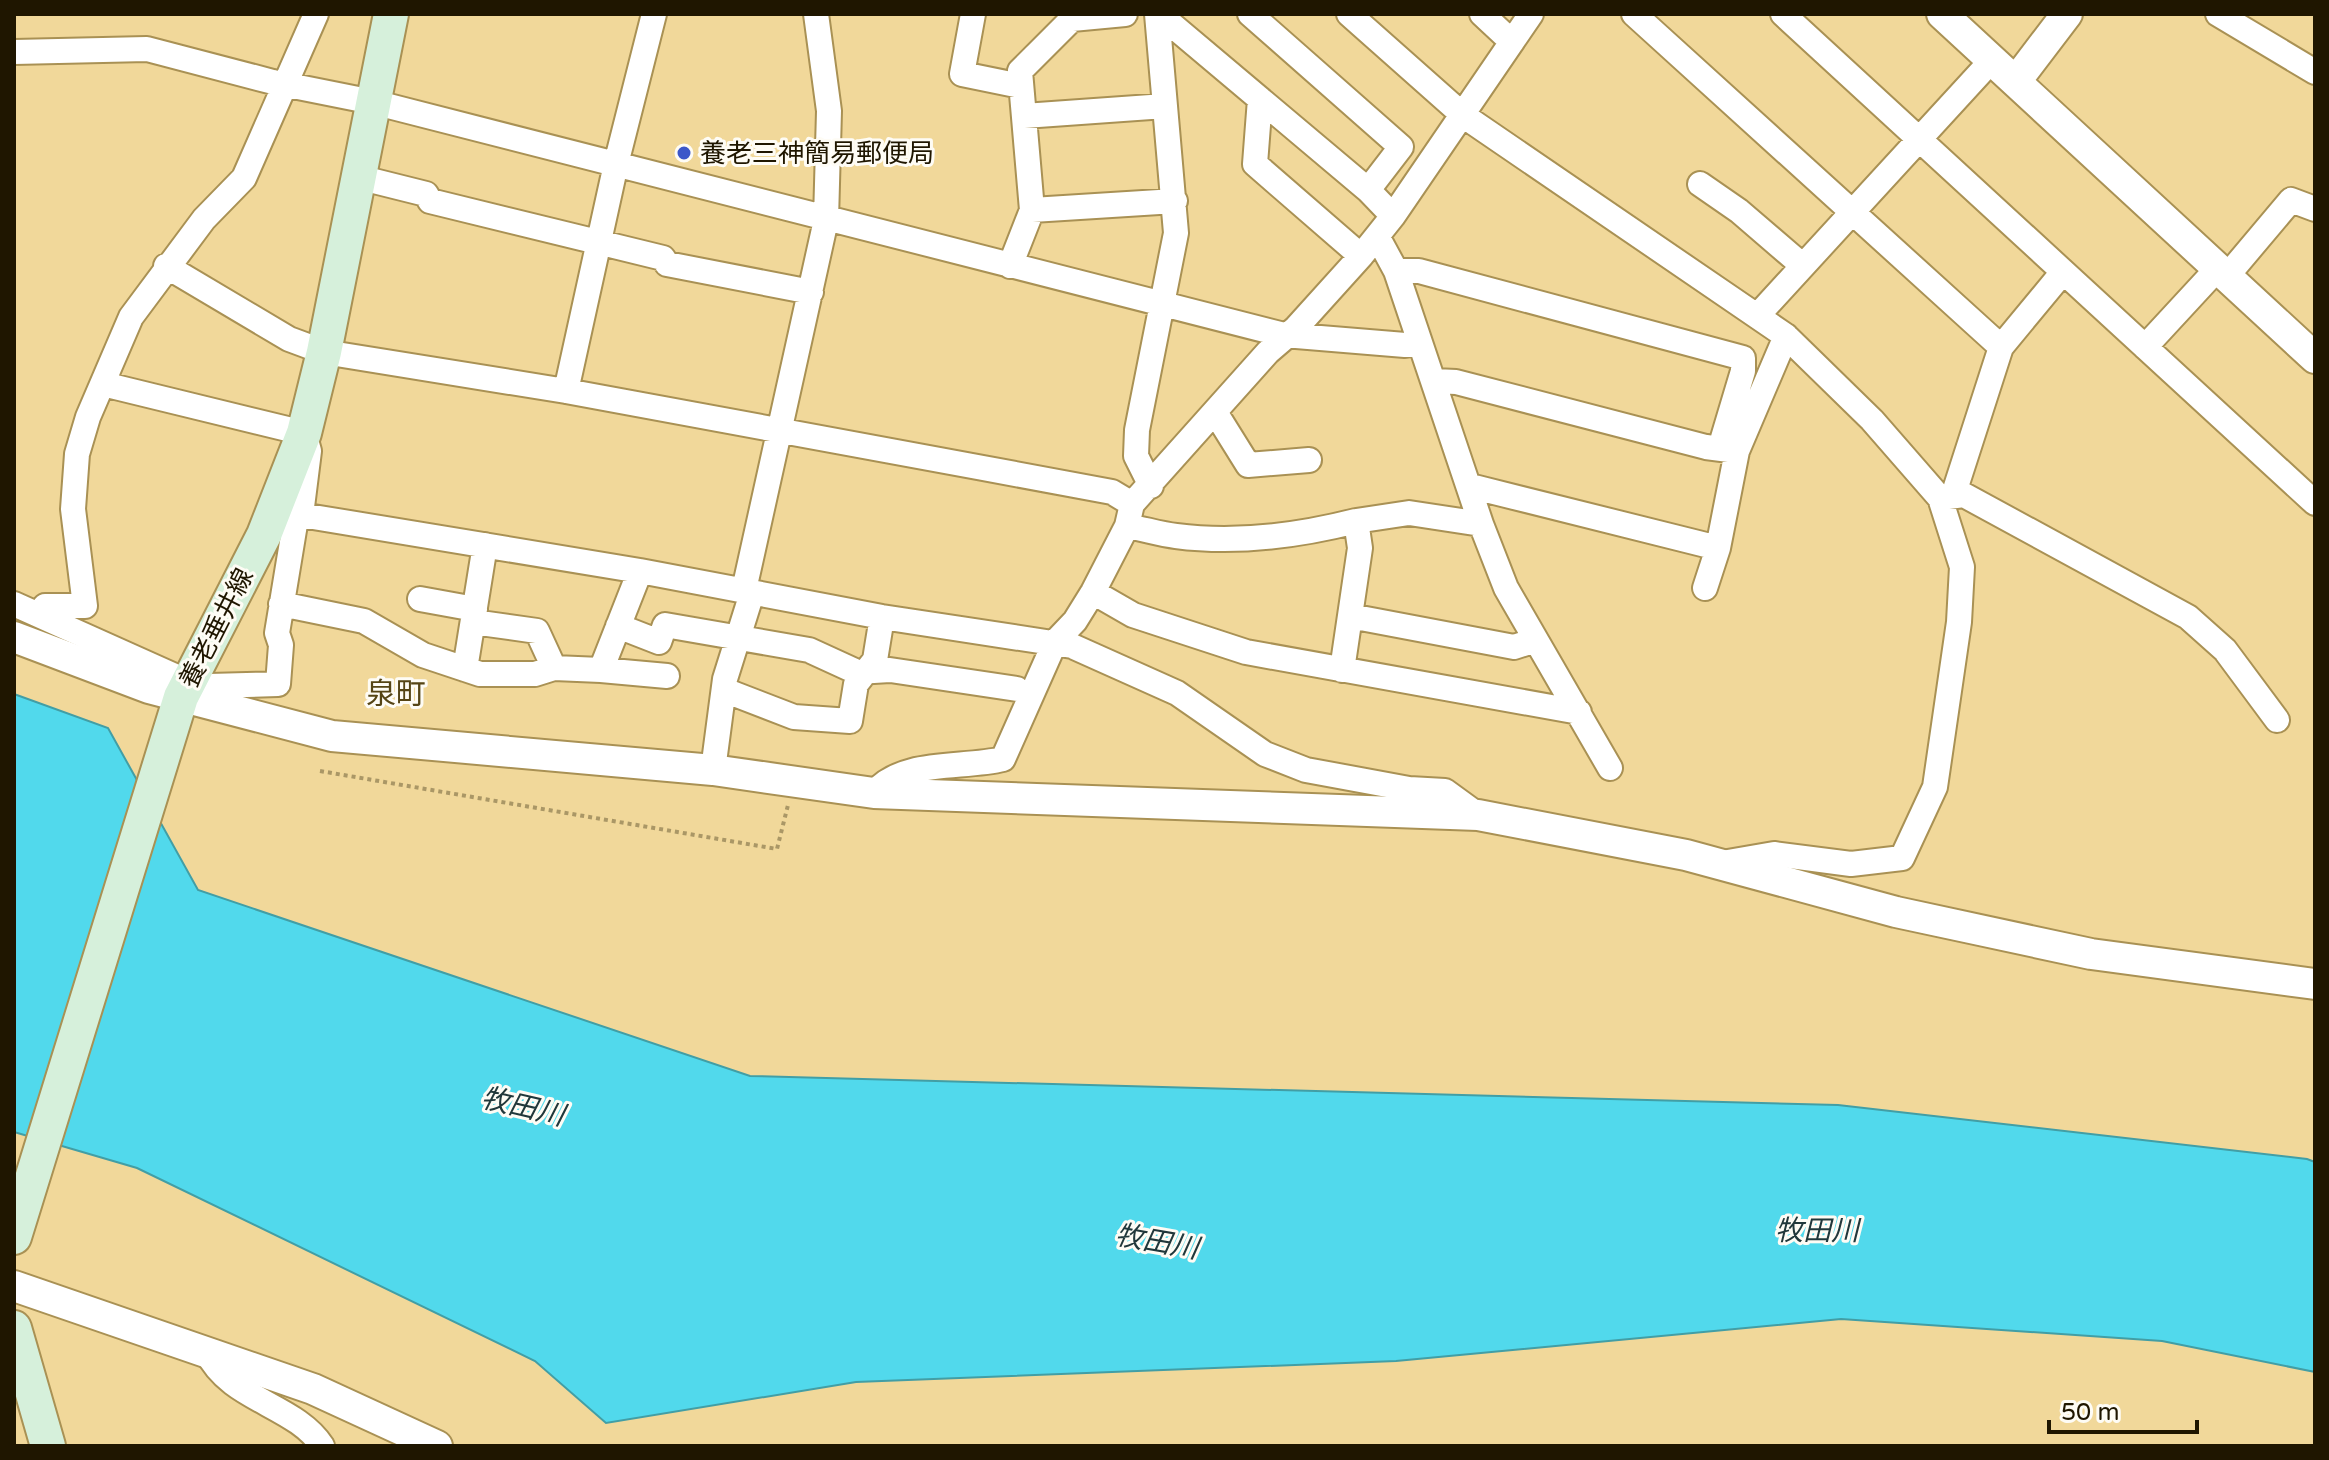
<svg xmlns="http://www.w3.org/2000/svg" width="2329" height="1460" viewBox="0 0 2329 1460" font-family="'Varela Round','Noto Sans JP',sans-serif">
<rect width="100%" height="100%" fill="#f1d89a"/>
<!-- water -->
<path fill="#51d9ec" stroke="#429ea5" stroke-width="2" d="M14 694 108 728 198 890 750 1076 1838 1105 2307 1159 2315 1162V1372L2162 1341 1841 1319 1396 1361 856 1382 606 1423 535 1361 137 1168 14 1132Z"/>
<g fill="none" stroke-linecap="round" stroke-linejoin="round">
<defs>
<path id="minor" d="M973 14 962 74 1021 86
M1159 14 1368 190 1393 216
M1250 14 1401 147 1368 190
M1349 14 1464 116 1786 336 1872 420 1940 498 1962 567 1959 622 1935 787 1902 858 1851 864 1774 854 1722 863
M1482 14 1512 42
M1634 14 2001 347
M1783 14 2315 503
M2218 14 2315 72
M14 52 147 49 273 82 373 102 1284 335 1405 345 1419 343
M1260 99 1255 164 1361 256
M1024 116 1165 106
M358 177 426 194 430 201 663 258 667 264 811 292
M1700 184 1739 211 1803 266
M1032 210 1175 201
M166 266 289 339 324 352 566 391 983 468 1112 492 1132 504
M1010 266 1032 210 1020 71 1072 19 1125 14
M1396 271H1419L1743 358V371L1720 448
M2227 276 2291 200 2315 209
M1758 315 1992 60
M2145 347 2218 268
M1434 381 1456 382 1706 447 1737 451
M103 384 304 433 309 451 301 515 640 571 882 617 1072 646 1177 693 1265 754 1306 770 1409 789 1445 791 1478 815
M566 391 616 164 654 14
M1215 412 1248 465 1309 460
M1151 486 1136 456 1137 430 1176 233 1157 14
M1470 486 1718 548
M1953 496 2001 347 2063 272
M1940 498 1964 495 2188 617 2225 650 2277 720
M1356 521 1409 513 1481 524 1396 271 1377 236
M1481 524 1506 588 1610 768
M1127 526C1144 529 1160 534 1176 536 1237 544 1297 536 1356 521L1360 548 1342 670
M640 571 601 670 667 676
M1705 588 1718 548 1737 451 1786 336
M744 590 826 220 829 111 816 14
M1093 592 1133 615 1246 652 1579 712
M420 599 475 609
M14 604 188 682 209 686 278 684 281 645 277 633 295 524 301 515
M281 604 364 621 423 655 480 674H535L554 668
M39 614 45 606H85L73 509 77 454 88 417 131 317 204 219 244 178 316 14
M1350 616 1514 647 1536 640
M473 622 537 631 554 668 601 670
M618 626 659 642 665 625 809 650 857 672 890 670 1017 689
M465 669 485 545
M724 690 794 717 850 721 856 684 875 660 882 617
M713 770 725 679 752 593
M874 793C902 759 962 769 1003 759L1055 642 1075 621 1093 592 1127 526 1132 504 1268 352 1296 328 1361 256 1393 216 1531 14
M207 1352C229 1400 296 1405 322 1446"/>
<path id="tertiary" d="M1942 14 2315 358
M2016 81 2067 14
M14 637 149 688 332 736 713 770 874 793 1478 815 1686 855 1896 912 2091 954 2315 984
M14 1286 313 1389 437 1446"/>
<path id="secondary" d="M14 1237 181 697 264 535 304 433 324 352 391 14
M14 1328 48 1446"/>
</defs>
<!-- minor casing -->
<use href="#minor" stroke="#a99154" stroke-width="28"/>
<!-- tertiary casing -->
<use href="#tertiary" stroke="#a99154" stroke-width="34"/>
<!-- secondary casing -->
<use href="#secondary" stroke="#a99154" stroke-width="38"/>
<!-- path -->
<path stroke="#aa9766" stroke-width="4" stroke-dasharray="4 4" stroke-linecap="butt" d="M320 771 777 849 788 805"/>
<!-- minor -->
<use href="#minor" stroke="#fff" stroke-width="24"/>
<!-- tertiary -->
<use href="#tertiary" stroke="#fff" stroke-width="30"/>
<!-- secondary -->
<use href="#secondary" stroke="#d6f0db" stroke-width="34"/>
</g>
<!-- markers -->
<circle fill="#3c57c9" stroke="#fefcf5" stroke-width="3" cx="684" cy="153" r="8"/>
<g text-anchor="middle" stroke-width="6" stroke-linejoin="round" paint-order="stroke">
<!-- poi labels -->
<g font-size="26" fill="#1f1600" stroke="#fefcf5" text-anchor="start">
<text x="700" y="162">養老三神簡易郵便局</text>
</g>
<!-- street labels -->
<g font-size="26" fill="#1f1600" stroke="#fefcf5">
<text transform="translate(216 628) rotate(-63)" y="9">養老垂井線</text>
</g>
<!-- water labels -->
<g font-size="28" font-style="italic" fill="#21383b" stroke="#fefcf5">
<text transform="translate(523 1106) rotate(13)" y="10">牧田川</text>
<text x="1817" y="1240">牧田川</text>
<text transform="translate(1157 1241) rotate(10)" y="10">牧田川</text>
</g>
<!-- quarter labels -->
<g font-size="30" fill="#564515" stroke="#fefcf5">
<text x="396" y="704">泉町</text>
</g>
</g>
<!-- border -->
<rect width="2329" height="1460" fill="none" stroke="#1f1600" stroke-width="32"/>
<!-- scale -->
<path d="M2049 1420v12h148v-12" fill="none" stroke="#1f1600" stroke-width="4"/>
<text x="2061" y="1420" font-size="24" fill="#1f1600" stroke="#fefcf5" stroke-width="6" paint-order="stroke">50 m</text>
</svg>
